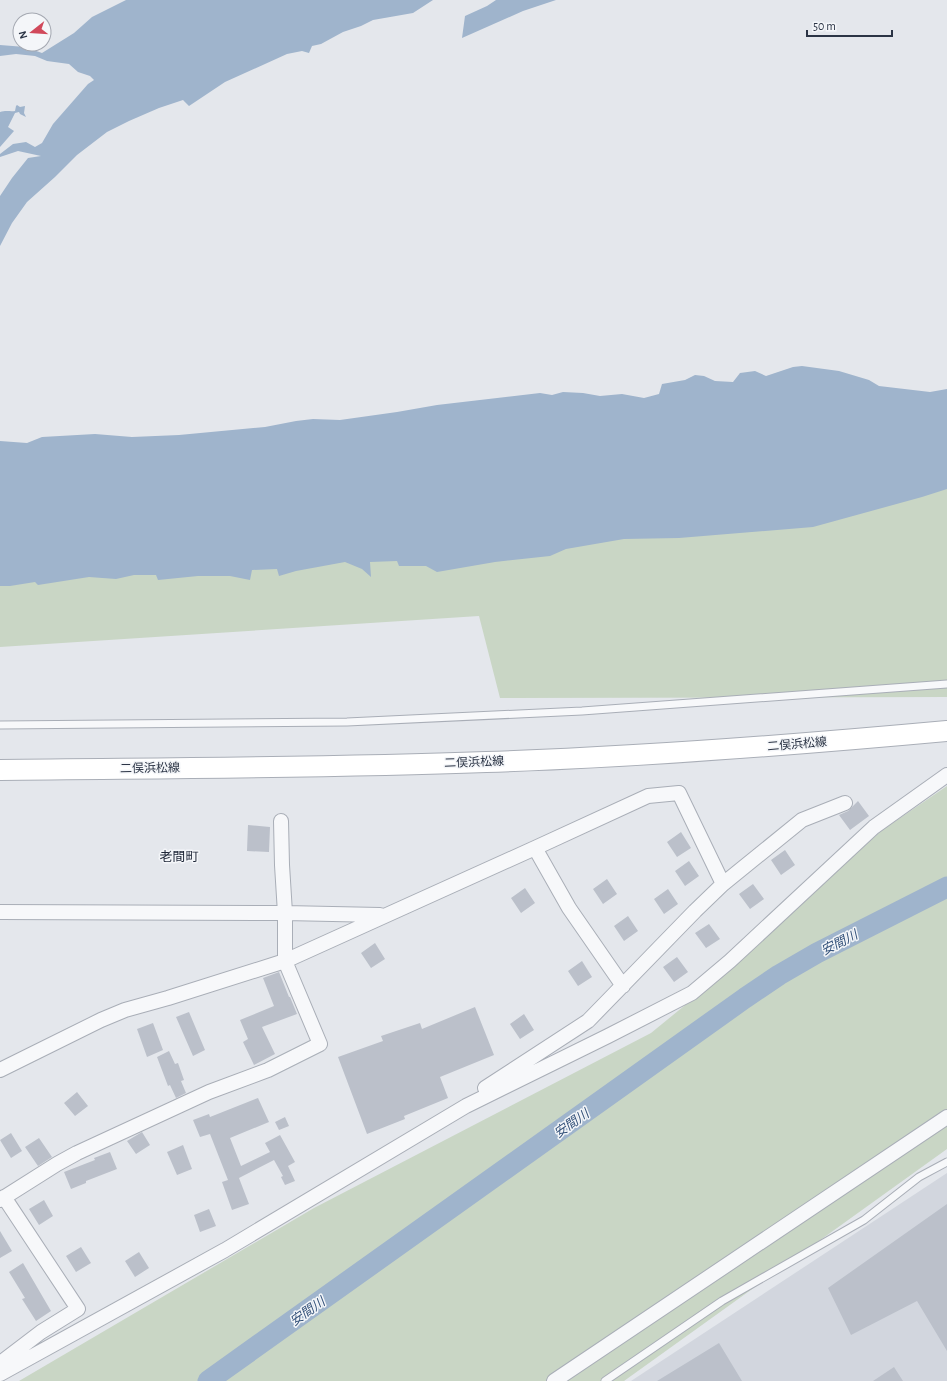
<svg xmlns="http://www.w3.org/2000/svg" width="947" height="1381" viewBox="0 0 947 1381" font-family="'Alegreya Sans','Noto Sans JP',sans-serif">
<rect width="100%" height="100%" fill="#e4e7ec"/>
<!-- built -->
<path fill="#d2d6de" d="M947 1173V1381H631Z"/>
<!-- green -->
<path fill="#c9d6c5" d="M947 476V697L500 698 479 616 0 647V570Z
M947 786V1149L624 1381H19L314 1208 651 1033 722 975 881 831Z"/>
<!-- water -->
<path fill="#9fb4cc" d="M126 0H433L413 13 373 20 361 26 343 32 321 44 312 46 309 53 302 51 287 54 225 82 189 106 183 100 159 108 129 121 107 132 77 155 55 177 27 202 12 223 0 246V196L12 178 28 158 41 156 18 151 0 157V154L13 144 26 142 35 147 42 143 53 124 88 84 94 80 90 76 78 72 69 64 47 61 35 56 16 54 0 56V45L25 47 42 53 74 33 92 17Z
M496 0H556L523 11 462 38 465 16 487 6Z
M17 105 20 107 25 106 24 113 26 117 20 114 19 112 15 113 8 127 14 131 0 147V112C7 110 10 112 15 111L16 106Z
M802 366 839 371 869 380 879 386 930 392 947 389V489L922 497 813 527 679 538 624 539 566 549 550 556 495 562 437 572 426 566H399L397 561 370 562 371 577 362 569 345 562 296 571 279 576 277 569 252 570 250 580 230 576H198L158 580 156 575H134L116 579 89 577 38 585 35 582 10 586H0V441L27 443 42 437 95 434 132 437 179 435 265 427 296 421 313 419 340 420 397 412 437 405 540 393 552 395 563 392 583 393 600 396 622 394 644 398 659 394 662 384 685 380 695 375 704 376 715 381 733 382 740 373 755 371 766 376 793 367Z"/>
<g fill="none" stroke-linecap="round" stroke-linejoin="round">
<!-- river -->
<path stroke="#9fb4cc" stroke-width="21" d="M208 1381 745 998 779 975 817 953 947 887"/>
</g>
<!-- building -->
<path fill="#bbc0ca" d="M858 801 869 816 850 830 839 815 848 811Z
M248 825 270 827 269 852 247 851Z
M681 832 691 848 677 857 667 842Z
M785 850 795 865 781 875 771 860Z
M689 861 699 876 685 886 675 871Z
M607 879 617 894 603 904 593 889Z
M753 884 764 899 750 909 739 894Z
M525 888 535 903 521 913 511 898Z
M668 889 678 904 664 914 654 899Z
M628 916 638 931 624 941 614 926Z
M709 924 720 939 706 948 695 933Z
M375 943 385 959 371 968 361 953Z
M677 957 688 972 674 982 663 967Z
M582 961 592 977 578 986 568 971Z
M279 972 289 997H290L297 1014 262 1027 275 1054 254 1065 243 1042 248 1039 240 1020 274 1006 263 978Z
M475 1007 494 1055 440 1077 448 1098 404 1116 405 1119 367 1134 338 1057 383 1041 381 1036 420 1023 422 1029Z
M189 1012 205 1050 193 1056 176 1017Z
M524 1014 534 1030 520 1039 510 1024Z
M153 1023 163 1050 147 1057 137 1029Z
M169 1051 175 1064 178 1063 184 1080 181 1081 186 1093 176 1098 170 1085 168 1086 157 1057Z
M77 1092 88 1106 75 1116 64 1103Z
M258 1098 269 1122 230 1138 241 1166 270 1152 265 1143 280 1135 295 1162 288 1166 295 1181 285 1185 281 1177 283 1176 274 1160 239 1178 249 1204 232 1210 222 1182 228 1180 210 1134 200 1137 193 1120 209 1114 210 1117Z
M285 1117 289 1126 279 1130 275 1122Z
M142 1132 150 1145 136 1154 127 1141Z
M11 1133 22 1151 11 1158 0 1140Z
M39 1138 52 1157 38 1166 25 1147Z
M183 1145 192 1169 177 1175 167 1152Z
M110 1152 117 1169 86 1181V1183L71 1189 64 1172 95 1160 94 1158Z
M44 1200 53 1216 39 1225 29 1209Z
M947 1204V1351L917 1301 851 1335 828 1288Z
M209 1209 216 1226 200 1232 194 1215Z
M0 1231 12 1251 0 1258Z
M81 1247 91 1263 76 1272 66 1256Z
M139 1252 149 1268 135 1277 125 1261Z
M23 1263 51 1311 36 1321 22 1299 25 1298 9 1272Z
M719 1343 742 1381H657Z
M894 1367 903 1381H873Z"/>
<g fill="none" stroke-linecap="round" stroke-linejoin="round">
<defs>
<path id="service" d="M0 725 347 722 582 711 947 684
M605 1381 722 1301 864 1220 919 1177 947 1162"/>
<path id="minor" d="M535 848 569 908 623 986
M0 912 285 913 380 915
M0 1070 101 1020 125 1010 168 998 285 961 535 848 648 796 679 793 723 884
M485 1088 588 1021 695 911 723 884 802 820 845 803
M0 1200 57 1164 77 1153 209 1092 268 1070 320 1044 285 961V913L282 865 281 821
M0 1372 3 1361 41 1332 78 1309 4 1197
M0 1374 225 1250 466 1106 608 1036 692 993 730 961 874 827 947 775
M554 1381 947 1117"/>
<path id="secondary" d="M0 770C162 768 324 768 486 762 640 757 794 745 947 731"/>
</defs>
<!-- service casing -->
<use href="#service" stroke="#a9aeb7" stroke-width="9"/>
<!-- minor casing -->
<use href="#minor" stroke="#a9aeb7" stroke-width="16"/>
<!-- secondary casing -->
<use href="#secondary" stroke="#a9aeb7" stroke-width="22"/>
<!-- service -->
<use href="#service" stroke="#f7f8fa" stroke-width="7"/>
<!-- minor -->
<use href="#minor" stroke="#f7f8fa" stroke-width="14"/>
<!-- secondary -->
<use href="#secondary" stroke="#fff" stroke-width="20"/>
</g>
<g text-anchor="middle" stroke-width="3" stroke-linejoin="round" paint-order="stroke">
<!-- street labels -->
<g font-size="12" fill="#2b3445" stroke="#f4f6f9">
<text transform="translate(797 744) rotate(-5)" y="4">二俣浜松線</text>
<text transform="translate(474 762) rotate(-2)" y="4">二俣浜松線</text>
<text transform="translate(150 768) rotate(-1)" y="4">二俣浜松線</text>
</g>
<!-- neighbourhood labels -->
<g font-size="13" fill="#1d2536" stroke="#f4f6f9">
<text x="179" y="861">老間町</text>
</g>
<!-- water labels -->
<g font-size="13" font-style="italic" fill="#34527a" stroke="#f4f6f9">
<text transform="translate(839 942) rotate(-27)" y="5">安間川</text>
<text transform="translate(571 1123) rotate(-35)" y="5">安間川</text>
<text transform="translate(307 1311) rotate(-35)" y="5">安間川</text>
</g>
</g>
<!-- north arrow -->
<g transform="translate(32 32) rotate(253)"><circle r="19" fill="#f4f6f9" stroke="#a4a8b1"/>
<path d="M0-3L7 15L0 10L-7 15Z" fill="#d1495b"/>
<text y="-6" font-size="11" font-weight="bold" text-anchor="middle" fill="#2b3445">N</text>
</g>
<!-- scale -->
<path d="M807 30v6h85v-6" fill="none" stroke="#2b3445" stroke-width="2"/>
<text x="813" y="30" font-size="12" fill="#2b3445" stroke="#f4f6f9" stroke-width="3" paint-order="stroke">50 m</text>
</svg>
